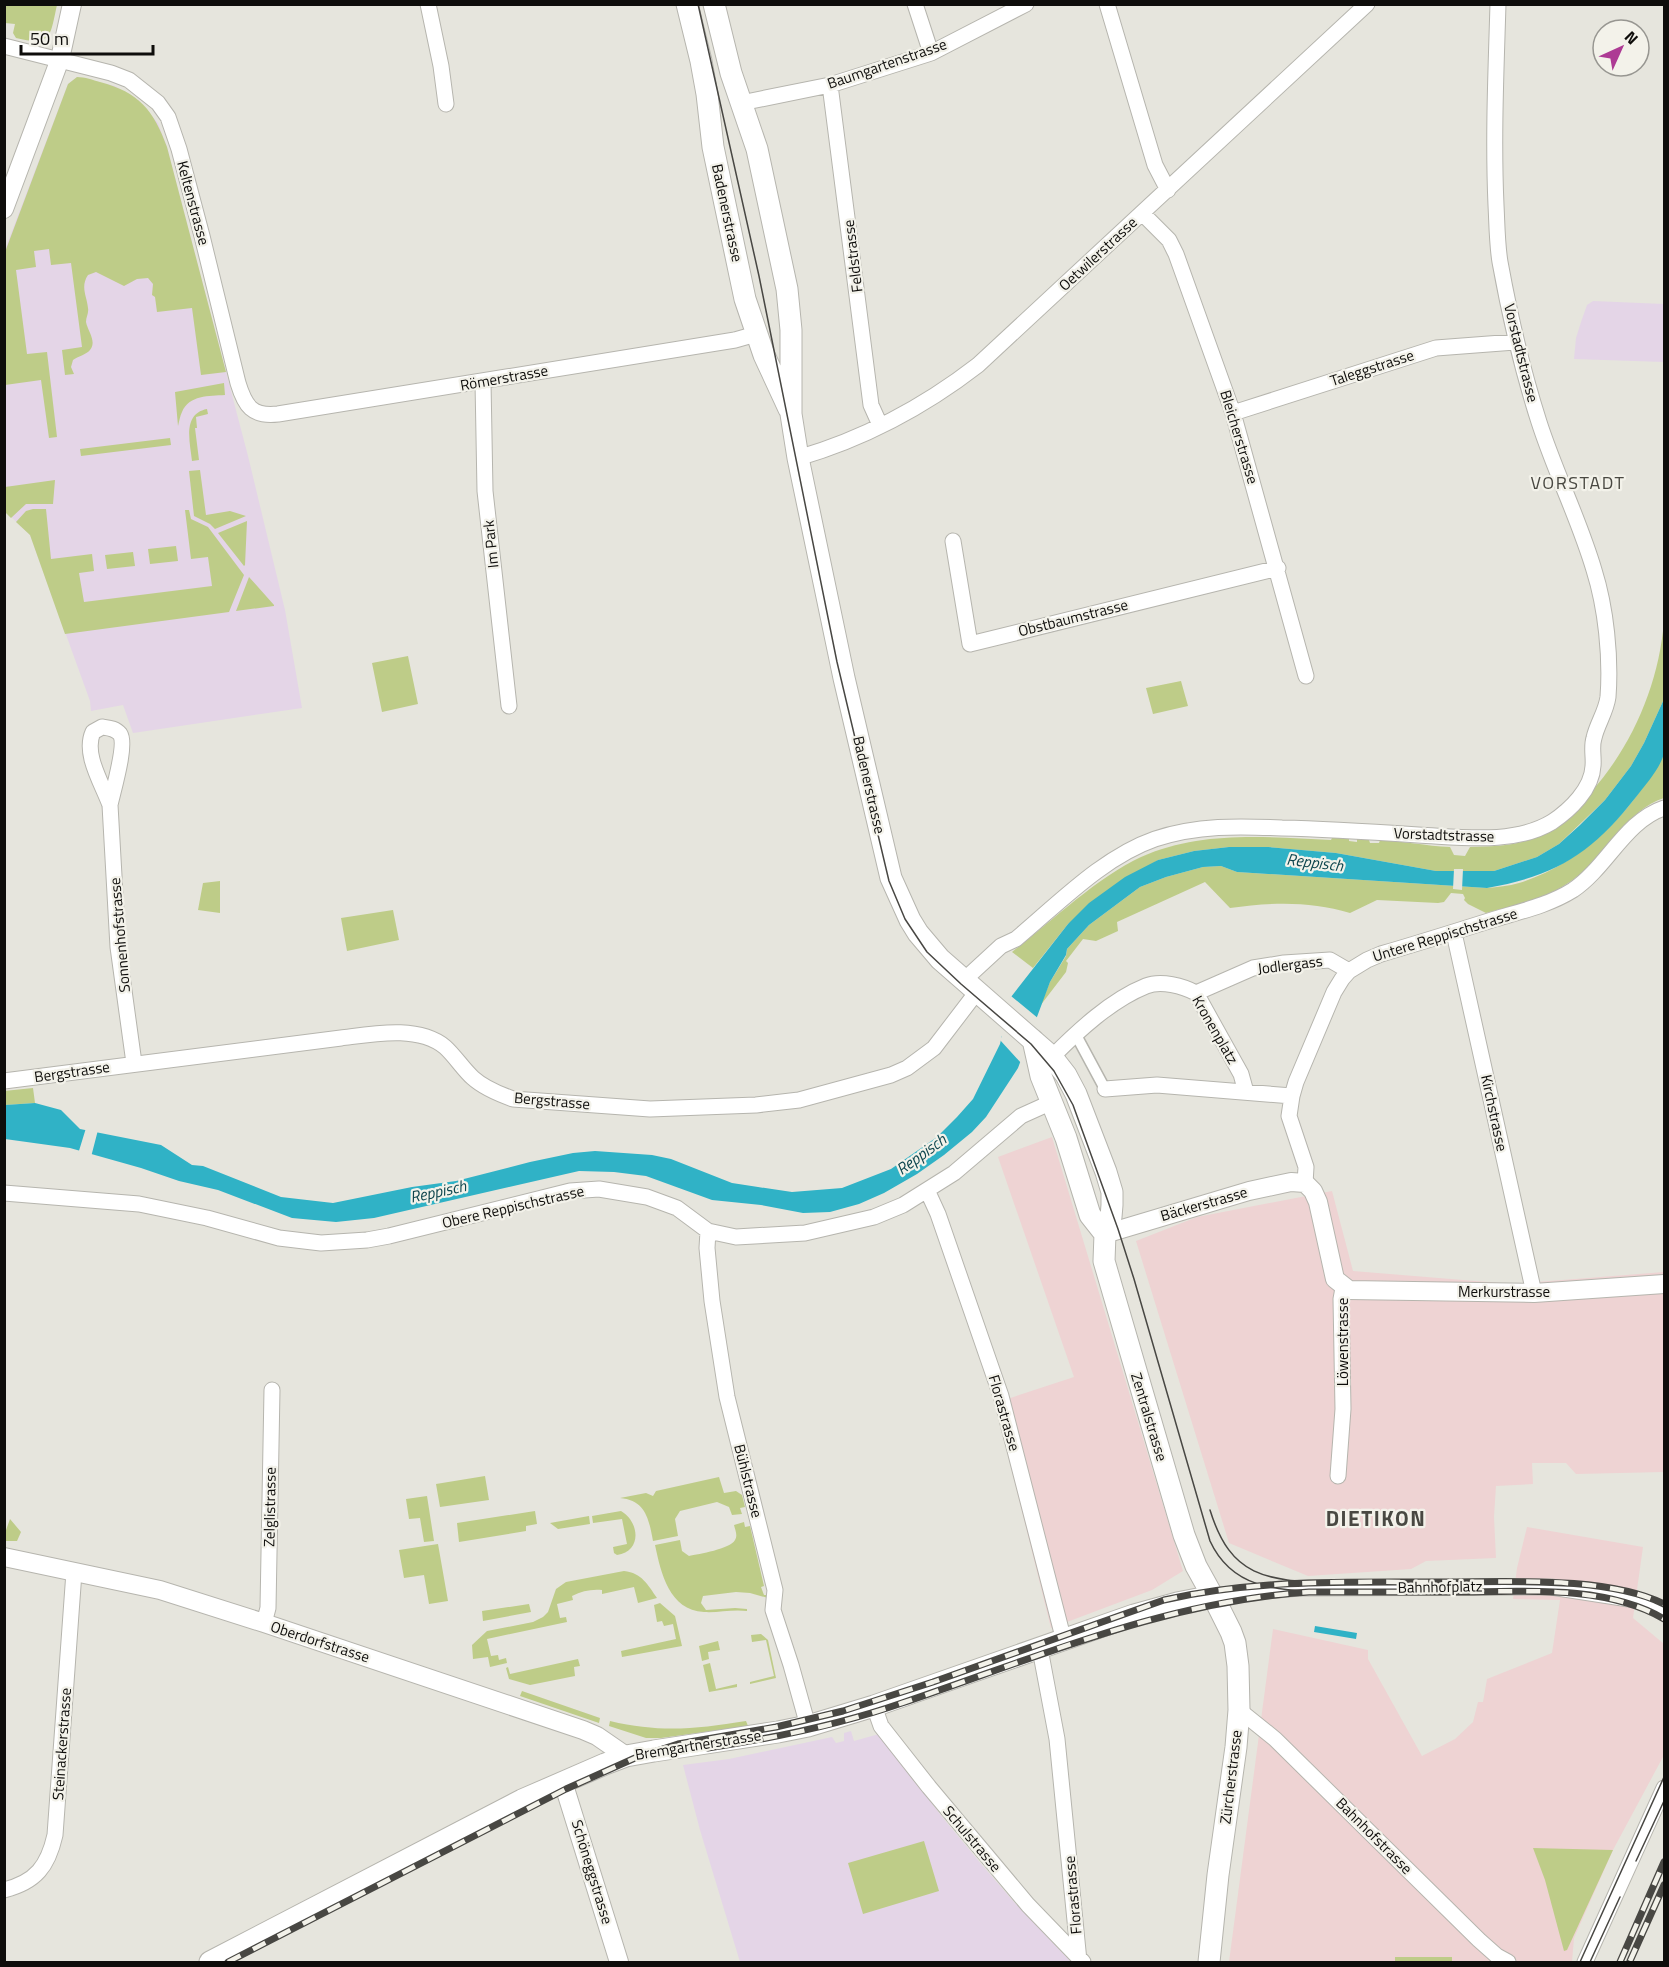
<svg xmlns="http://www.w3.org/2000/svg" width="1669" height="1967" viewBox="0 0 1669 1967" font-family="'Titillium Web',sans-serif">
<rect width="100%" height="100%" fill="#e6e5dd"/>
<!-- commercial -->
<path fill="#eed3d3" d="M1052 1137 1183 1571 1152 1590 1051 1628 995 1403 1074 1377 998 1157Z
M1332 1191 1353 1271 1512 1284 1664 1272V1472L1576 1474 1566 1463H1532L1533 1484 1496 1486 1494 1517 1496 1558 1426 1561 1411 1569 1308 1576 1229 1543 1136 1241 1197 1217Z
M1527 1527 1643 1547 1633 1618 1664 1644V1755L1613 1850 1574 1938 1572 1962H1229L1273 1629 1368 1650V1659L1422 1756 1455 1739 1473 1722 1478 1702H1483L1487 1679 1552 1653 1560 1600 1513 1599 1517 1568Z"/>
<!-- education -->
<path fill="#e4d5e7" d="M77 77 115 86 138 100 158 123 167 147 248 456 285 610 302 708 133 733 123 705 91 711 90 701 30 535 5 511 4 252 68 84Z
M1593 301 1664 304V362L1574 359 1576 338 1581 322 1587 305Z
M851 1731 854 1741 879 1734 943 1818 982 1865 1014 1902 1071 1962H740L700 1830 683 1765 729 1759 832 1737 836 1743 844 1741V1733Z"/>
<!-- green -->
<path fill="#becc88" d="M4 5H57C50 36 52 47 16 38L13 33 15 24 5 23Z
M77 77C85 77 93 80 100 82 139 92 154 111 167 147L226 372 201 375 192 308 157 312 155 297 152 295 153 284 148 278 137 279 124 286 96 272 88 275C80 287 87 296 88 308 89 313 86 317 86 322 88 332 97 341 90 350 86 355 78 356 73 360L71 367 74 374 65 375 62 350 82 347 71 263 51 265 49 249 34 251 36 267 16 270 27 354 47 352 57 437 49 438 41 380 5 385V252L68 84Z
M224 383 225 395C209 396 189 395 182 412 180 416 179 422 178 426L175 392Z
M207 409 208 414 196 417 197 428H195L199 460 192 461C190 442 182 414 207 409Z
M170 438 171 445 81 456 80 449Z
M200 470 206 515 230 511 246 516 215 529 210 524 194 516 189 471Z
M55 480 53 504H26L11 518 5 512V487Z
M33 509H46L51 559 92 554 94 571 79 573 84 602 212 586 208 557 191 559 185 510H189L191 519 208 527 244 575 229 612 65 634 30 535 16 522 26 511Z
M247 521 245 565 244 566 218 533Z
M176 546 178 561 150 564 148 549Z
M133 552 135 566 107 569 105 555Z
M249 577 274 605V606L236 611Z
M1664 621V699L1644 743 1631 766 1605 800 1559 844 1537 857 1494 871 1468 872 1436 871 1336 853 1268 847H1229L1194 851 1158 860 1068 924 1033 968 1012 952C1051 922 1096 878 1141 857 1201 830 1267 837 1331 840L1332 838H1349V841L1357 842V839L1369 840 1370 843H1379L1380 840C1403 841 1426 846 1450 847L1454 855 1465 856 1470 847C1495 846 1520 846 1542 834 1551 829 1559 820 1567 813 1575 806 1584 800 1591 792 1633 745 1659 683 1664 621Z
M408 656 418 704 382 712 372 663Z
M1181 681 1188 706 1153 714 1146 688Z
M1664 753V798C1627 810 1609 852 1579 875 1548 900 1522 903 1486 913L1468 904 1464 900 1465 898 1463 894 1451 893 1444 902 1438 903 1377 900 1350 913C1311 901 1271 902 1230 908L1205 882 1117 922 1118 931 1096 941 1083 939 1066 961 1068 963 1066 972 1040 1006 1050 982 1066 956 1067 949 1089 925 1140 887 1166 877 1203 867 1221 866 1237 872 1487 888C1497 887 1509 886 1519 883 1584 863 1632 812 1664 753Z
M220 881V913L198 910 203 883Z
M393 910 399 940 347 951 341 918Z
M33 1088 35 1103 5 1105 4 1091Z
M485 1476 489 1500 440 1507 436 1484Z
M719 1477 724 1493 736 1491 742 1495 745 1507 740 1508 742 1514 732 1515 729 1507 717 1502 680 1511 675 1519 678 1536 653 1541C649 1520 646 1500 620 1498L646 1493 653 1496 656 1491Z
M427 1496 434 1541 424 1542 420 1518 409 1519 406 1499Z
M535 1511 537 1524 526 1526V1531L459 1542 457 1523Z
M621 1511C640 1522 642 1552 617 1555L614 1553 613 1547 627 1544 622 1519 593 1523 592 1516Z
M589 1516 590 1524 558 1529 550 1523Z
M10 1519 21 1532 17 1541H5V1533Z
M744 1522 745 1527 750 1526 764 1586 761 1587 764 1595H767L768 1598 750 1593 736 1592 703 1596 701 1603 706 1610 735 1608 747 1609V1611C732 1609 718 1613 704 1612 669 1610 661 1573 655 1545L680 1540 682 1551 689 1556C699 1554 730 1549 735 1540 738 1535 735 1530 734 1525Z
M438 1544 448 1601 429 1604 424 1575 404 1578 399 1550Z
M624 1571C642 1573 648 1585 657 1598L638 1603 634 1587 602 1594V1590C591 1589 582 1591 572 1596L573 1600 557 1604 560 1618 566 1617 567 1622 487 1639 491 1656 498 1655 499 1660 506 1658 507 1663 490 1667 488 1657 473 1659 472 1645 487 1631 533 1622 543 1617 548 1612 556 1589 566 1582Z
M660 1603 675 1616 682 1646 622 1657 621 1651 676 1639 673 1624 664 1626 662 1621 657 1622 654 1605Z
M529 1604 531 1612 483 1621 482 1611Z
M761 1634 768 1640 776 1678 750 1684V1682L774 1676 766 1640 752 1642 751 1635Z
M718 1641 720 1650 708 1652 709 1659 702 1661 699 1646Z
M578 1659 580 1666 574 1667 575 1676 530 1685 509 1679 506 1668 508 1667 510 1674Z
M710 1663 716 1689 737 1684V1687L709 1692 703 1665Z
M522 1691 600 1718 599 1723 520 1696Z
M610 1721C661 1733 696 1729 746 1721L748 1726 661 1738H646L609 1726Z
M924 1841 939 1891 863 1914 848 1863Z
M1533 1848 1613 1850 1567 1950 1564 1951 1545 1880Z
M1395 1957H1452V1962H1395Z"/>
<!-- water -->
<path fill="#30b2c6" d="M1664 699C1664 712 1668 743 1664 754 1659 770 1646 784 1636 797 1593 852 1557 876 1487 888L1237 872 1221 866 1203 867 1166 877 1140 887 1089 925 1067 949 1066 955 1050 982 1018 1068 986 1117 972 1132 944 1155 917 1174 884 1193 859 1204 830 1212 803 1213 761 1205 712 1200 646 1176 614 1172 579 1171 374 1218 336 1222 292 1218 218 1190 179 1181 141 1168 70 1148 5 1139V1105L35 1103 61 1110 80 1129 161 1145 192 1165 203 1166 281 1197 333 1203 412 1187 456 1181 530 1162 573 1153 595 1151 652 1155 671 1159 732 1183 758 1187 792 1192 842 1188 891 1169 937 1137 957 1117 973 1099 1000 1044 1011 997 1068 924 1089 903 1125 877 1158 860 1194 851 1229 847H1268L1336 853 1436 871H1494L1537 857 1559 844 1580 825 1605 800 1631 766 1644 743Z
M1315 1626 1357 1633 1356 1639 1314 1632Z"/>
<!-- pier -->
<path fill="#e6e5dd" d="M1454 869H1463L1462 890 1453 889Z
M1011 996 1039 1019 1022 1064 1000 1040 1002 1036 999 1033 1005 1012Z
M86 1128 98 1130 91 1157 78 1154Z"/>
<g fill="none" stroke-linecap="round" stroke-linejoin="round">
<defs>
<path id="pedestrian" d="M1076 1035 1105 1089"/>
<path id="minor" d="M428 4 441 66 446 104
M915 4 931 53
M1107 4 1155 165 1168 190
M4 46 111 73 129 80 158 103 168 117 179 149 202 236 238 383C245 406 252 417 278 414L735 340 756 334
M830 85 871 405 880 425
M741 103 830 85 931 53 1026 4
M1142 213 1169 240 1176 254 1233 413 1306 676
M483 382 485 491 509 706
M1233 413 1436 348 1515 342
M798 458C863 439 925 406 978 365L1367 4
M953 541 970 644 1278 568
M102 727C109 728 115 728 120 734 127 744 113 791 110 805 102 783 83 754 93 732Z
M110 805 118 947 134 1063
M1454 933 1534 1293
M963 981 1001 946 1016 939C1058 904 1103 857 1155 839 1197 825 1239 826 1282 828 1328 829 1373 832 1418 835 1461 837 1514 845 1552 822 1570 810 1592 789 1593 766 1594 757 1591 747 1594 738 1597 724 1606 712 1608 697 1611 657 1606 608 1594 570 1579 519 1555 472 1539 422 1522 369 1510 317 1500 262 1497 244 1497 224 1496 205 1493 138 1496 71 1498 4
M1196 993 1253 968 1284 963 1330 960 1349 971
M1052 1057C1078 1031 1111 1000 1146 986 1161 980 1183 986 1196 993L1241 1074 1246 1092
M4 1081 341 1038C373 1034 418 1025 445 1047 455 1056 463 1069 473 1078 484 1088 499 1094 513 1099L650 1109 756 1105 799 1100 891 1075 907 1068 934 1048 976 993
M1105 1089 1157 1085 1292 1096
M1305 1183 1306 1167 1289 1116 1292 1096 1296 1082 1334 992 1342 979 1349 971 1367 960 1381 954C1419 943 1457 931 1495 919 1522 911 1549 905 1573 890 1607 867 1625 821 1664 808
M927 1190 938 1214 1001 1396 1064 1641
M4 1193 139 1204 207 1218 279 1238 321 1243 367 1240 389 1236 570 1191 599 1189 647 1197 677 1208 708 1231 736 1237 805 1233 874 1217 903 1205 954 1173 1021 1116 1052 1102
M708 1231 707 1248 712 1301 727 1397 775 1590 773 1610 791 1665 808 1726
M1338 1476 1343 1409 1341 1299 1343 1288
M1213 1596 1299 1588 1551 1587 1642 1601 1664 1612
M264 1623 268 1608 272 1390
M1040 1649 1057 1739 1079 1961
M874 1706 881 1726 929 1787 1028 1905 1083 1962
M1239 1710 1275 1739 1479 1940 1497 1956 1508 1962
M4 1890C36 1882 48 1866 55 1835L74 1572
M1585 1962 1664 1788"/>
<path id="tertiary" d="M4 209 60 59 72 4
M1105 1234 1249 1191 1291 1182 1305 1183 1313 1191 1318 1202 1335 1279 1349 1290 1534 1293 1664 1284
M4 1557 160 1590 264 1623 583 1730 597 1736 626 1756
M563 1782 619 1962"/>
<path id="secondary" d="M687 4 701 61 707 94 713 147 745 299 764 355 789 409
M714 4 731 73 757 149 787 289 791 330V414L798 458 844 678 891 878 910 920 918 933 940 959 1052 1057 1066 1075 1076 1094 1106 1172 1112 1192V1205L1111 1217 1105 1234 1104 1261 1184 1535 1196 1566 1217 1604 1231 1632 1235 1643 1238 1666 1239 1710 1236 1747 1218 1875 1209 1962
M1033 1040 1041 1076 1066 1138 1090 1215 1105 1234
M210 1962 522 1800 605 1764 626 1756 654 1751 778 1732 808 1726 874 1706 1134 1615 1177 1603 1213 1596"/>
</defs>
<!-- pedestrian casing -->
<use href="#pedestrian" stroke="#b6b5ae" stroke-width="13"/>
<!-- minor casing -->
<use href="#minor" stroke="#b6b5ae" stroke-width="17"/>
<!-- tertiary casing -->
<use href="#tertiary" stroke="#b6b5ae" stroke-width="20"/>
<!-- secondary casing -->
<use href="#secondary" stroke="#b6b5ae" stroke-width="23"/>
<!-- pedestrian -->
<use href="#pedestrian" stroke="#fff" stroke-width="10"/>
<!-- minor -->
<use href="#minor" stroke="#fff" stroke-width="15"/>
<!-- tertiary -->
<use href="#tertiary" stroke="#fff" stroke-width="18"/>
<!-- secondary -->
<use href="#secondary" stroke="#fff" stroke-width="21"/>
<!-- tram -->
<path stroke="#484743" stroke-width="1.5" d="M698 4 759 276 837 662 889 881 905 919 927 952 961 984 1031 1044 1054 1071 1073 1105 1118 1229 1134 1279 1210 1541C1234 1593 1284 1590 1334 1592
M1210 1510C1231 1578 1266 1580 1330 1583
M1636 1861 1664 1801
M1580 1962 1664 1777
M1590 1962 1620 1897"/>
<defs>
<path id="rail" d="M708 1748C774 1738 839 1725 902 1703 1036 1658 1166 1601 1309 1592 1361 1592 1413 1592 1466 1592 1529 1591 1608 1586 1664 1619
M1630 1961 1664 1885
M228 1962 566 1789 635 1758 678 1744 776 1727 843 1711 933 1682 1164 1600C1256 1579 1351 1582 1445 1582 1509 1582 1607 1576 1664 1604
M1620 1962 1664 1862"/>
</defs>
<!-- rail casing -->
<use href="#rail" stroke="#484743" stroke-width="7"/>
<!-- rail -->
<use href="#rail" stroke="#f3f2ea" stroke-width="4.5" stroke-dasharray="14" stroke-linecap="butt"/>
</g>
<g text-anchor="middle" stroke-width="4.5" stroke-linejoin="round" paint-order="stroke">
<!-- street labels -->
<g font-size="15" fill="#0e0d0b" stroke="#f3f2ea">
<text transform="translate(887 64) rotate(-19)" y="5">Baumgartenstrasse</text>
<text transform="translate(193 203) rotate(75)" y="5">Keltenstrasse</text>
<text transform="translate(727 213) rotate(78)" y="5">Badenerstrasse</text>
<text transform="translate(1098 254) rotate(-43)" y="5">Oetwilerstrasse</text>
<text transform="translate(853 256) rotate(-97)" y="5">Feldstrasse</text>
<text transform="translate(1521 353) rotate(76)" y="5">Vorstadtstrasse</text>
<text transform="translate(1372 368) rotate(-18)" y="5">Taleggstrasse</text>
<text transform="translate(504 378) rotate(-10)" y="5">Römerstrasse</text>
<text transform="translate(1239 437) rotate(73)" y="5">Bleicherstrasse</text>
<text transform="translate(491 544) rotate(-96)" y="5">Im Park</text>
<text transform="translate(1073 618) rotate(-14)" y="5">Obstbaumstrasse</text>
<text transform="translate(869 785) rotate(77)" y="5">Badenerstrasse</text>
<text transform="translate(1444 835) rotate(2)" y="5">Vorstadtstrasse</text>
<text transform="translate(120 935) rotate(-95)" y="5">Sonnenhofstrasse</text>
<text transform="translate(1445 935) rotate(-17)" y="5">Untere Reppischstrasse</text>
<text transform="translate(1290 965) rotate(-7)" y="5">Jodlergass</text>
<text transform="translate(1215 1030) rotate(60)" y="5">Kronenplatz</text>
<text transform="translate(72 1072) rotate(-8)" y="5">Bergstrasse</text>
<text transform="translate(552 1101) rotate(5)" y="5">Bergstrasse</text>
<text transform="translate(1494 1113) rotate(78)" y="5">Kirchstrasse</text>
<text transform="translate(1204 1204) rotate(-16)" y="5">Bäckerstrasse</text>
<text transform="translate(513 1207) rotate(-13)" y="5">Obere Reppischstrasse</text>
<text x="1504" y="1297">Merkurstrasse</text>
<text transform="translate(1343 1342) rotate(-90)" y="5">Löwenstrasse</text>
<text transform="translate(1004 1413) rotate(74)" y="5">Florastrasse</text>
<text transform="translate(1149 1417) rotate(73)" y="5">Zentralstrasse</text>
<text transform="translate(748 1481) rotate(76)" y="5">Bühlstrasse</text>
<text transform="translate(270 1507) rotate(-89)" y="5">Zelglistrasse</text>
<text transform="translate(1440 1587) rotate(-1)" y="5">Bahnhofplatz</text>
<text transform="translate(320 1642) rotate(18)" y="5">Oberdorfstrasse</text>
<text transform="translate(62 1744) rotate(-86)" y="5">Steinackerstrasse</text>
<text transform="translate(698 1745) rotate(-9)" y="5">Bremgartnerstrasse</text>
<text transform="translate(1231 1777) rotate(-83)" y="5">Zürcherstrasse</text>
<text transform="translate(1374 1836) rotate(45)" y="5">Bahnhofstrasse</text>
<text transform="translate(972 1839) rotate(50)" y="5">Schulstrasse</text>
<text transform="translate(592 1872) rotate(73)" y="5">Schöneggstrasse</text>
<text transform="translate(1073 1895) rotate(-95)" y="5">Florastrasse</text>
</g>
<!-- water labels -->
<g font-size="16" font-style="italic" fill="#0d454d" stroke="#f3f2ea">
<text transform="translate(1315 862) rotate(7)" y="6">Reppisch</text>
<text transform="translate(921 1154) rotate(-36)" y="6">Reppisch</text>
<text transform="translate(438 1191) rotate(-12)" y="6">Reppisch</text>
</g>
<!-- quarter labels -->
<g font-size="18" letter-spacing="1.5" fill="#494842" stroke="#f3f2ea">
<text x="1578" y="489">VORSTADT</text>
</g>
<!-- district labels -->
<g font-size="21" font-weight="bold" letter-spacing="1.5" fill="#494842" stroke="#f3f2ea">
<text x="1376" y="1526">DIETIKON</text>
</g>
</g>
<!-- border -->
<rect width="1669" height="1967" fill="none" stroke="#0e0d0b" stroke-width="12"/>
<!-- north arrow -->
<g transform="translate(1621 48) rotate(45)"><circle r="28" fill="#f3f2ea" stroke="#979691" stroke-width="1.5"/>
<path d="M0-4.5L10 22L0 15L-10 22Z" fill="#ad3a94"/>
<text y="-9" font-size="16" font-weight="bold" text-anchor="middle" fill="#0e0d0b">N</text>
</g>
<!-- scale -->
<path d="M21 45v9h132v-9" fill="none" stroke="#0e0d0b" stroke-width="3"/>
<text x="30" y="45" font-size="18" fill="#0e0d0b" stroke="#f3f2ea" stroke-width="4.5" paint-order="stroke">50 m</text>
</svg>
